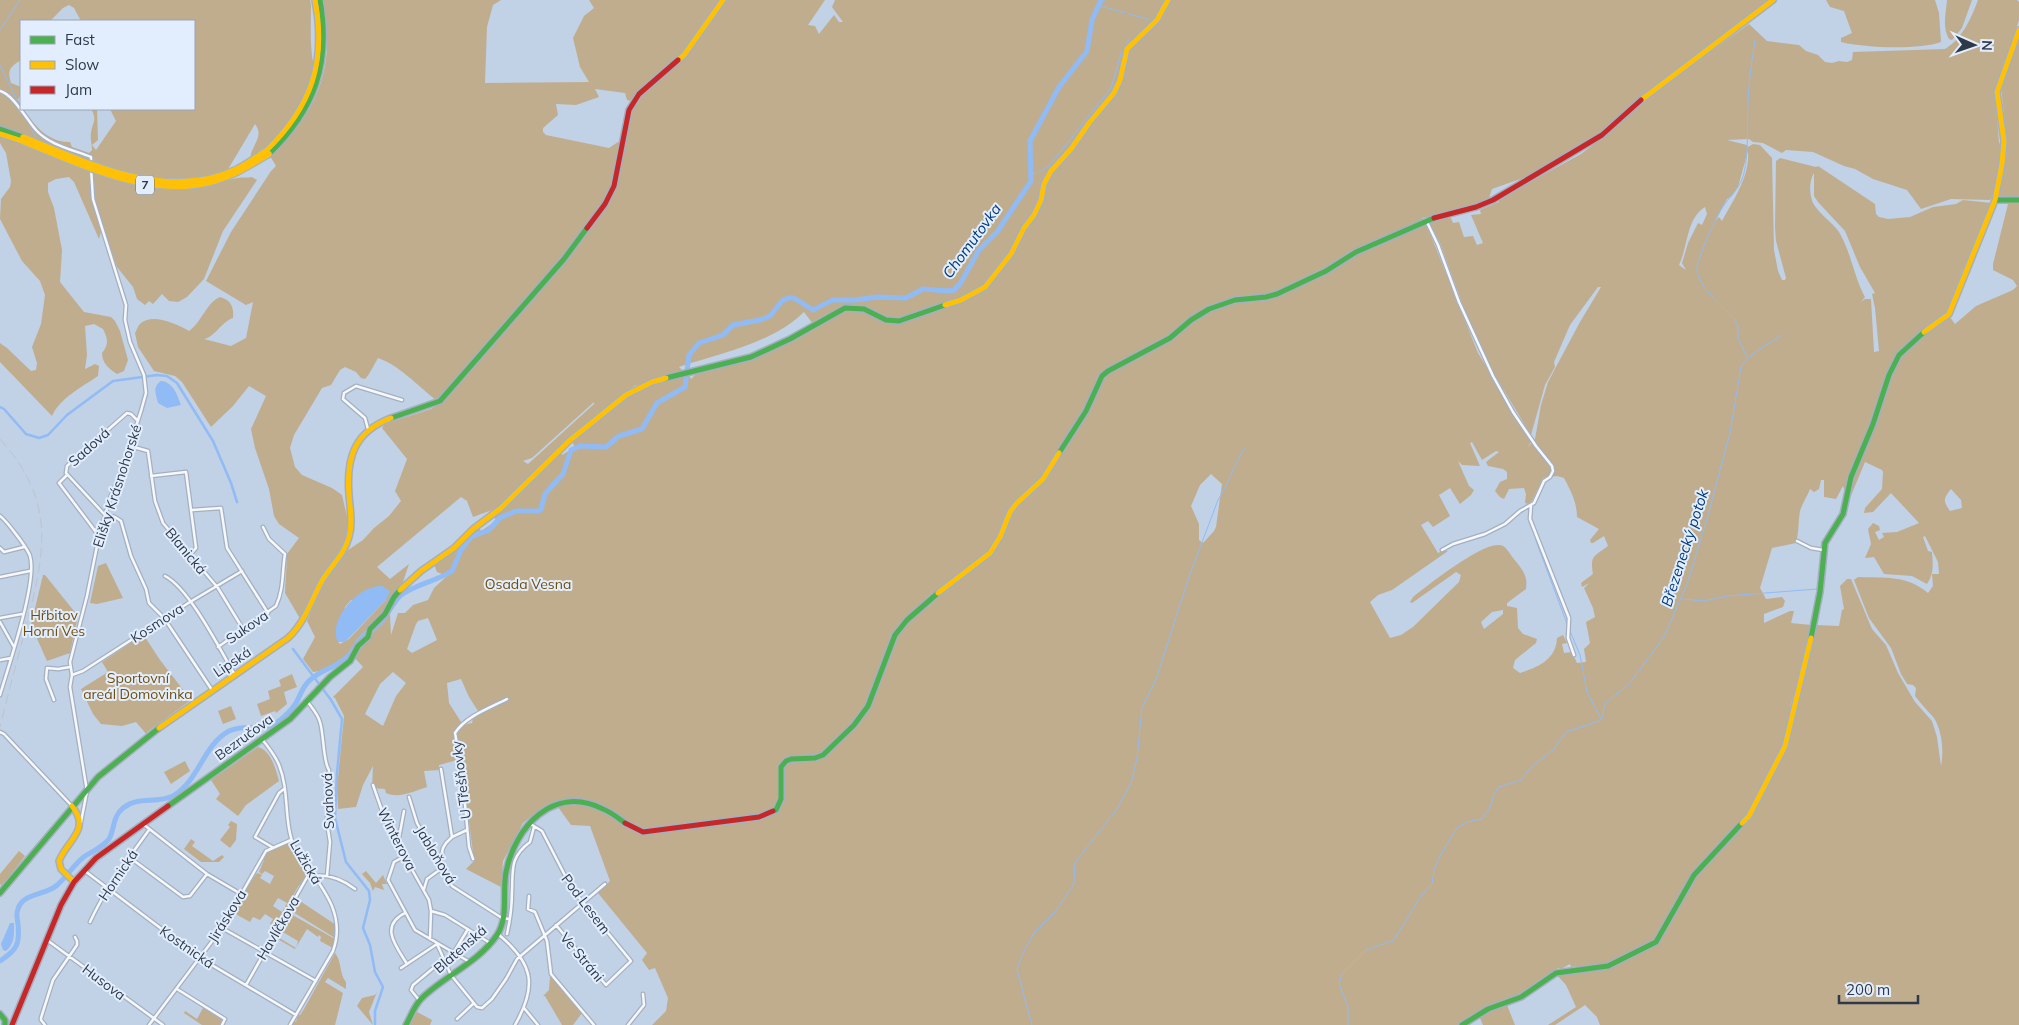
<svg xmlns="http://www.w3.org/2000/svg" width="2019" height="1025" viewBox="0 0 2019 1025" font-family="Mulish,sans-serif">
<rect width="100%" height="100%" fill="#c1d1e6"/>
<!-- green -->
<path fill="#c0ad8e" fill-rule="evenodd" d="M0 0H310L311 5C311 22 310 39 312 55 312 60 315 66 314 70 311 102 276 142 250 159 251 145 265 137 255 124L227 171 211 176 182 181 185 190C203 188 219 182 237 178 242 177 247 178 252 177L257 180 223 231 204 279 187 297 178 302 169 301 162 294 153 304 149 301 145 305 137 299 133 287 117 267 102 228 99 239 74 182 69 177 56 179 48 183V192L54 208 62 250 60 282 84 312 111 317 115 321 120 331 128 360 124 371 117 374C109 369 102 363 102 353 109 344 108 339 103 329L94 324 85 326 87 355 85 369 95 364 99 366 98 376C82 387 60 398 52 416L0 362V343L7 348 31 371 36 370 37 363 32 347 41 324 45 295 40 281 22 261 0 219 1 199 10 187 11 181 6 153 0 143V136L23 144 0 126ZM69 5 74 8 81 21H194V109H110L116 121 96 150 92 145 98 140 97 109H91C98 120 92 123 91 133 90 138 92 145 92 150L89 153 72 147 70 142C46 143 28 119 18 100L21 93V87L11 83C7 70 10 67 21 60V21H50L63 8Z
M322 0H501L493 5 487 27 485 83 589 82 580 67 573 38 584 16 594 8 589 0H720L682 53 637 93 631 101 627 100 625 93 595 89 599 97 576 105 556 104 558 115 543 128V132L546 135 609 148 618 142 620 143 612 186 595 214 562 257 448 391 439 400H436C418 386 399 365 378 358L369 374 365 379 361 378 356 372 345 367 340 370 331 385 322 388 294 435 290 448 295 467 302 475 332 488 342 495 348 521 347 537 341 550 321 579 302 622 285 593 287 554 299 538 279 524 274 516 269 489 255 448 251 429 266 396 249 386 233 406 211 427 182 382 175 376 154 371 138 347 135 333C137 330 138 325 141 323 153 313 177 324 189 331 202 322 206 303 220 297 231 300 234 307 233 318 221 322 215 337 204 339L231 346 246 338 253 302 246 305 206 281 231 232 271 171 276 166 270 156C304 127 329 85 327 38 327 26 324 13 322 0Z
M725 0H825L808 25 815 26 819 34 834 15 839 22H843L832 7 835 0H1167L1161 14 1126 49 1117 86 1078 138 1050 170 1036 208 1010 253 984 286 961 299 899 319H886L864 308 851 306 837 310 813 324 804 312C771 344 720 353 679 367L683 371 634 386 572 435 497 511 495 509 473 517 467 501 461 497 377 567 390 579 409 564 403 582 383 612 365 631 348 659 329 670 313 672 303 659 315 637 307 621 322 587 345 552 363 540 374 528 389 516 401 501 395 491 407 459 382 428 385 424 431 409 441 403 566 260 599 217 616 187 631 110 640 96 686 56ZM594 402V404L528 464 523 461 532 458ZM351 600H386L349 639 340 644 338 642 345 607Z
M1169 0H1771L1640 97 1595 138 1529 176 1492 189 1488 201 1422 218V220L1286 289 1266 296 1235 299 1208 308 1169 337 1108 369 1101 375 1085 411 1042 478 1008 512 999 536 989 552 920 606 906 619 894 634 867 705 853 724 822 754 815 757H790C768 778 786 786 775 809L759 815 643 830 632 828 610 810 584 802 543 807 523 823 503 861 501 887 466 869 474 861 461 759 439 765V770L424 771 427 787C414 791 399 799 386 793L385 789 372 788 373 766 363 785 356 807 338 809 337 788 344 716 335 698 333 697 363 667 354 657C362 641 379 628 390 614L391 635 398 613H405L413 605 428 600 434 588 447 576 437 572 434 564 455 549 478 526 481 531 490 525 493 527 496 520 494 517 561 451 562 455 575 447 572 442 574 440 632 392 654 384 689 375 691 379 697 373 763 354 845 309 863 310 890 322 961 301 979 292 990 284 1035 216 1045 184 1052 172 1072 150 1090 124 1115 94 1121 81 1128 50 1158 21ZM428 618 437 640 412 653 407 649 416 624 418 621ZM393 672 406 683 396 696 383 726 365 714 380 684ZM461 679 469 697 480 714 473 718 472 723 463 725 449 703 447 683Z
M1826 0H1935L1939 13 1941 42C1919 50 1865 48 1841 42V38L1852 33 1844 11 1830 7Z
M1947 0H1972L1962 28 1952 40 1949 39C1942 27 1946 13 1947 0Z
M1978 0H2017L2019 2V20L1995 93 1999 142C2004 152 1997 191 1990 200L1951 199 1921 209 1907 190 1873 179 1855 169 1844 166 1813 152 1786 150 1782 153 1763 143 1753 142 1749 139 1727 140 1747 145 1748 147 1753 144 1760 145 1772 158 1774 250 1778 271 1782 280H1785L1786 278 1776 241 1775 227 1776 161 1780 158 1816 167 1818 166 1875 204 1876 214 1879 217 1888 219 1910 217 1933 207 1956 204 1963 200 1992 203 1962 271 1947 313 1955 324 1976 306 2013 290 2017 286 2013 280 1993 270V264L2009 200H2019V1025H1600L1597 1017 1585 1005 1555 1025H1548L1576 1007 1566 985 1556 974 1614 965 1653 947 1661 940 1689 884 1701 869 1750 817 1776 769 1789 737 1796 703 1807 667 1813 630 1816 625 1839 626 1842 610 1844 609 1840 586 1847 579H1851L1872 629 1886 645 1898 673 1915 702 1932 721 1937 737 1941 766C1944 751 1942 731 1934 718 1928 711 1921 704 1915 696L1916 688 1913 685 1907 684 1901 674 1891 648 1869 618 1854 580 1858 577C1885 578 1907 575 1928 593L1933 586 1932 574H1939L1938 562 1925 536 1923 537 1928 551 1932 552C1933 564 1934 574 1927 584L1912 576 1884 574 1874 557 1865 558 1871 544 1868 529 1873 523 1879 526 1880 530 1875 532 1879 540 1884 537 1882 533 1897 532 1919 523 1891 493 1873 512 1864 513 1865 508 1882 489 1883 472 1882 470 1865 462 1850 498 1847 500 1843 486 1836 499 1824 497V480H1821L1819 489 1814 492 1810 489C1807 497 1802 504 1800 511 1798 523 1799 532 1796 543L1772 548 1760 588 1766 599 1782 597 1785 601 1783 607 1764 614V623L1790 611H1794L1791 623 1811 625 1803 656V664L1797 686 1791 703 1786 737 1773 768 1743 821 1735 827 1699 867 1686 883 1658 938C1649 948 1635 953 1622 955V958C1607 967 1588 965 1571 967L1570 964 1561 969 1558 968 1528 990 1491 1006 1458 1025H652L666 1011 668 998 655 968 649 970 642 960 647 953 598 893 610 881 590 826 571 825 558 807C575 804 593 803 609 813 621 821 628 829 643 833L759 818 777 811C787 796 775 777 785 764 794 754 813 763 824 756 840 745 857 724 868 709 886 681 886 644 908 620 926 601 950 586 970 570 977 565 985 560 991 554 1004 541 1004 521 1015 507 1028 491 1046 482 1054 462L1087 412 1104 376 1109 372 1170 339 1192 321 1210 310 1236 301 1266 298 1287 292 1326 272 1357 254 1425 222 1424 224 1427 226 1478 353 1526 432 1531 442 1528 447 1535 439 1541 405 1548 382 1580 322 1601 287H1598L1570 325 1554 362 1555 367 1545 385 1531 435 1485 359 1474 336 1440 243 1430 224 1432 221 1450 216 1453 223 1459 222 1464 237 1473 236 1477 245 1483 243 1471 215 1481 214 1480 210 1499 202V199L1581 154 1606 135 1644 100 1749 24 1767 41 1799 45 1806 51 1818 55 1825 62 1832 63 1839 61 1847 62 1852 60 1853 52 1945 49C1962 39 1971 19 1978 0ZM1748 151C1750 176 1734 199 1722 221L1719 217 1716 220 1727 199 1732 196 1738 187ZM1814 173V196L1818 202 1845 231 1860 267 1875 293 1872 294 1875 308 1879 351 1874 352 1871 299H1865L1861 302 1865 297C1854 277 1851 252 1839 232 1832 222 1819 214 1813 203 1809 194 1809 181 1814 173ZM1705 207 1707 214 1702 225 1698 223 1688 243 1682 263 1686 270 1679 265C1688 247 1686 219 1705 207ZM1472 442 1482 460 1496 451 1499 452 1486 462 1488 466 1503 469 1507 472V479L1500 482 1495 491 1500 497 1504 499 1509 489 1524 488 1526 494 1525 503 1528 504 1532 501 1543 478 1557 476 1564 478C1571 491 1577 503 1577 517L1599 529 1590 540 1591 543H1593L1604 536 1608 546C1593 557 1590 556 1593 574L1581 583 1582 587 1589 583 1584 588 1593 608 1595 617 1586 622 1590 643 1584 649 1586 662 1577 663 1572 652 1564 653 1562 644 1567 643 1563 635 1557 638C1556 660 1538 667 1520 673L1513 668 1515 660 1536 643 1537 639 1523 634 1518 628 1517 608 1507 606V603L1526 589C1528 574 1521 568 1513 558 1509 553 1506 545 1499 545 1481 543 1428 585 1413 597L1410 602 1412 603 1456 572 1461 575 1459 582 1413 627 1401 635 1390 638 1370 602 1378 595 1392 590 1448 551H1443L1438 553 1421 525 1428 521 1433 527 1450 516 1439 495 1450 488 1460 504 1471 495 1474 490 1469 486 1458 461 1462 465 1480 466 1470 443ZM1211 474 1222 484 1216 527 1214 531 1203 543 1199 540V524L1191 506 1200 485ZM1951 489 1961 500 1962 508 1950 511C1943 501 1943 499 1951 489ZM1503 610V614L1484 629 1481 622 1492 612Z
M2019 36V198H2004L1999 195 2006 161 2007 139 2001 88Z
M106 563 123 598 97 604 90 603 98 566Z
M43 575H45L78 616 70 653 47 661 31 625Z
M141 636 143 639 145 637 160 660 191 700 147 732 148 736 136 722 122 726 101 724 93 714 81 689 108 672 102 662Z
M292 674 297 687 284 692 287 704 276 713 275 711 261 716 257 704 270 699 268 691 281 686 279 680Z
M231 706 236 719 223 724 218 711Z
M258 747C271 750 276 770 279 781L246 805 238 816 216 799 220 794 211 780Z
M185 761 190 771 171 784 164 772Z
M231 821 237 824 236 840 230 848 220 840 230 827 228 825Z
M191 839 195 842 192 846 213 861 222 855 224 857 219 862H201L184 849Z
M286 843 291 844 308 872 302 884 299 885 291 899 293 900 287 909 285 907 287 903 278 898 273 906 282 912 284 908 287 909 277 928 270 924 273 919 265 914 260 920 253 917 250 922 232 912 256 874 258 873 262 875 260 878 270 884 274 876 265 871 262 874 259 872 264 860 263 857 267 852Z
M19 851 25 856 2 886 0 884V874Z
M366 871 376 883 383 875 387 884H382L384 890 375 887 373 891 370 883 362 874Z
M297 899 336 925 335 938 293 912 291 909Z
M289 913 335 939 333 948 320 941 321 937 319 935 318 937 307 929 295 949 274 937 277 934 276 936 296 948 298 941 281 931 279 933 277 930 286 914Z
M335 953C342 961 339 974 346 982V989L328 978 325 982 343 993 335 1025H292L294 1021 296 1022 298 1015H300L304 1009Z
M550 976 582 1013 573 1025H562L545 996H543L549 990Z
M377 992 369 1012 373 1025 357 1006 362 998 375 995Z
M1507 1005 1515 1025H1483L1480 1018 1491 1011Z
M203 1008 223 1020 220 1025H202L184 1013 185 1011 197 1019Z
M417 1012 432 1020 430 1025H409Z"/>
<!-- water -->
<path fill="#91bbf4" d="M161 381C173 382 177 394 181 405L167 408 158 403C156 394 152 387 161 381Z
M382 586 390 591 386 600 345 642H338C327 621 358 585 382 586Z
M10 923H14C14 935 15 943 6 951L3 950 1 944Z"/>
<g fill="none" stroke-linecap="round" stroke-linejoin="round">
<!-- stream -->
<path stroke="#91bbf4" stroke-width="1" d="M1099 3 1105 0
M1098 5 1125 13
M1129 14 1148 19
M0 30 20 0
M0 65 21 108
M31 129 37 139
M1039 172 1049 166 1111 88 1121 54 1129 39
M1032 174 1036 173
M1747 357 1738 338V326L1735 320C1724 308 1697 286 1697 269 1697 259 1717 214 1724 205 1731 195 1741 187 1744 173 1749 150 1747 125 1748 101 1749 80 1752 60 1755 40
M1535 538 1567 624
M1682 599 1704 601 1727 596 1817 589
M1570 631 1580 655 1587 692 1601 719
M1032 1025 1017 970 1022 955 1034 933 1055 912 1072 887 1075 880 1074 864 1117 809 1131 783 1137 758 1142 708 1156 679 1190 574 1218 500C1229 483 1234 465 1245 447
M1348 1025V1007L1339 984 1342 974 1366 950 1394 940 1421 896 1432 884 1434 870 1438 860 1452 835 1458 827 1467 822 1482 819 1490 808 1494 794 1499 787 1521 780 1531 767 1553 750 1566 732 1599 721 1603 716 1604 708 1606 703 1629 684 1664 637 1687 584 1707 519 1730 433 1741 367C1749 353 1769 344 1782 335"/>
<!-- canal -->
<path stroke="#91bbf4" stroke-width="2.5" d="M0 407 4 409 26 434 39 438 48 435 67 415 113 381 157 375 167 376 177 383 213 441 231 483 237 502
M293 649 331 700 342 719 337 773 335 818 346 862 369 891 370 900 363 928 370 945 375 972 383 987 375 1011V1024"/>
<!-- river -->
<path stroke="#91bbf4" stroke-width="5" d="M0 961C17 950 20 944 18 924 17 919 16 913 18 909 23 893 45 895 56 886 67 877 73 865 85 856 93 851 103 847 109 839 115 829 112 817 123 808 137 796 157 804 173 796 199 781 203 745 229 731 243 724 258 730 270 726 279 723 291 711 296 703 300 696 303 686 309 681 321 669 340 667 350 654 355 648 357 641 363 636 370 630 378 627 383 620 390 611 393 602 401 595 416 584 437 581 452 571L461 550 471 537 489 530 500 518 516 511H539L541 509 545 494 563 474 571 450 580 446 606 447 619 436 642 429 657 403 685 387 689 355 699 343 723 335 733 325 760 320 770 316 782 301 788 298H794L813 310 833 300H856L877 297 906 298 923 289 948 291 954 290 960 284 979 250 997 232 1031 181 1030 141 1059 87 1087 51 1092 20 1101 0"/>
<defs>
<path id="street" d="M0 91C13 94 27 120 36 130 49 145 74 150 91 157V162
M1426 220 1438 245 1459 302 1493 376 1513 412 1536 446 1552 466 1553 471 1550 477 1544 481 1534 503 1520 511 1505 524 1485 534 1453 544 1442 550
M138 421 131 414 127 413 67 466 66 473 105 515 115 517 121 521 131 556 146 589 149 603 164 618 212 690
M368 429 365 418 343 399 344 393 356 386 402 400
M130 446 148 451 155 501 163 523 218 588 243 629
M67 475 59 483 99 536
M151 476 186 472 196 548 189 556
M1531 505 1530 519 1569 618 1568 638 1574 655
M192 510 221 508 227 548 268 613
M0 516C6 520 28 549 30 556 38 581 8 667 0 695
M1797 541 1811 548 1823 550
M0 548 4 552 24 547
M165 576C190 589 220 650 235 675
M0 577 30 571
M0 618 22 614
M0 622 14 647
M218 647 276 606C284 589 282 572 285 554L269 539 263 527
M0 660 11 658
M72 675 83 671 190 602 242 571
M54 700 46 679 47 668 58 669 70 667
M307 701C312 708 318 714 320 722 324 735 323 762 329 770L327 823 330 842 327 876
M0 732 4 734 72 806
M262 739C268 747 275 755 279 765 290 792 283 822 295 849 316 881 348 910 333 951L290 1025
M441 769 452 837
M373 785 387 825 429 900 431 911 430 939
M409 797 417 823 452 886 502 918 509 919
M81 822 87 791 70 687 72 675 70 662 87 596 99 536 110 498 122 470 141 411 146 393 144 375 130 342 125 320 126 305 93 199 91 168
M529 823 542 831 572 889 631 961 606 985 556 925
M143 824 207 874 241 894
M398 843 404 811
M272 847 255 837 279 793 284 789
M405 856 394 862 388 880 415 930 468 961
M129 857 183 897 190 896 207 874
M473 859 469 847 462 772 455 733C466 716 490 708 507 699
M85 871 200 958 296 1015
M313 876C329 874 343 880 355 889
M424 889 427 879 438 871 443 848 446 843 452 837 467 830
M529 896 528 909 535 912 547 941 551 974 594 1025
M431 911 445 915 490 943
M405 913C379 926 396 946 407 964
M90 922C105 889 128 859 149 830
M222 928 316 981
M498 934C533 963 538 985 515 1025
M507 934C510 921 512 905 512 891 513 869 510 857 530 842L534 827
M47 940 163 1025
M437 944 451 975 477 1007 482 1008 492 999 506 979 517 959 605 884
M454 952 468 929
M401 968 437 944
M246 985 310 872
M177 989 225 1019 222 1025
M419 1000 411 990 413 985 443 960
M524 1008 538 1025
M457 1019 474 1003
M45 1025 41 1020V1018L53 980 77 945V941L75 937
M149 1025 222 928 266 851 291 840
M628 1025 644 1005 643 994"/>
<path id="fast" d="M0 129 23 137
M269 154C315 109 331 64 320 0
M1995 200H2019
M666 378 751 357 790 339 845 308 864 309 886 320 899 321 945 305
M391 418 440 401 564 259 587 228
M1059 453 1086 411 1102 376 1108 371 1170 338 1191 320 1209 309 1235 300 1266 297 1277 294 1326 271 1356 252 1434 218
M1811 638 1820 592 1825 543 1843 514 1851 477 1873 424 1889 375 1899 355 1924 332
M168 806 290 719 330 677 350 661 358 646 368 637 370 629 385 614 394 597 400 590
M773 811 776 810 781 799V767L786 761 791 759 815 758 823 755 854 725 868 706 895 635 907 620 938 593
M0 893 98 777 159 728
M0 1014 5 1020V1025
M406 1025C411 1016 414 1006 421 999 444 976 478 963 497 935 509 917 502 893 506 872 515 827 553 784 603 809 611 812 618 818 625 823
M1462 1025 1488 1009 1521 997 1556 973 1608 966 1656 942 1694 875 1742 823"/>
<path id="slow" d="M678 60 684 55 723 0
M1641 100 1773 0
M0 134 22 141
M266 151C311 107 327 63 315 0
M945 305 961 300 985 287 1011 254 1024 228 1034 215 1041 200 1044 184 1051 171 1071 149 1089 123 1114 93 1120 80 1127 49 1157 20 1168 0
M1924 332 1949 314 1995 200 2002 164 2004 141 1997 92 2019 30
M400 590 421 571 454 548 473 529 501 508 569 441 626 395 652 382 666 378
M938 593 990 553 1000 537 1010 512 1016 504 1043 479 1059 453
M159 728 288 638C306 621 311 600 323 579 332 565 345 553 349 537 353 523 350 509 349 495 346 458 354 432 391 418
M72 806C91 830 68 839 59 861L61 869 74 882
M1742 823 1749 816 1785 746 1811 638"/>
<path id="jam" d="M1434 218 1476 207 1493 200 1602 135 1641 100
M587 228 605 204 614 186 629 110 639 94 678 60
M625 823 643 832 759 817 773 811
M12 1025 61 905 74 882 96 858 168 806"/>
</defs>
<!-- street casing -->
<use href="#street" stroke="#a4b0c1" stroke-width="5"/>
<!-- fast casing -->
<use href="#fast" stroke="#a4b0c1" stroke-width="8"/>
<!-- slow casing -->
<use href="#slow" stroke="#a4b0c1" stroke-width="8"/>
<!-- jam casing -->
<use href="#jam" stroke="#a4b0c1" stroke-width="8"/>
<!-- street -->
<use href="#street" stroke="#f6f8fb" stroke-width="2.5"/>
<!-- fast -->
<use href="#fast" stroke="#4caf50" stroke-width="5"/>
<!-- slow -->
<use href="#slow" stroke="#ffc107" stroke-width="5"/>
<!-- jam -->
<use href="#jam" stroke="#c62828" stroke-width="5"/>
<!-- rail -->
<path stroke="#c0c4ca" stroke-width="1" stroke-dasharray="10 5" stroke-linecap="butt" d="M0 439C57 503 45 552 26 627 17 661 8 694 0 727"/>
<defs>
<path id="slow-bridge" d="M23 137C88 163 167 203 237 169 247 164 256 157 266 151
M22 141C79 164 144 197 207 183 230 178 249 166 269 154"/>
</defs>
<!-- slow-bridge casing -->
<use href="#slow-bridge" stroke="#a9b2bd" stroke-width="8" stroke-linecap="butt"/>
<!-- slow-bridge -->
<use href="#slow-bridge" stroke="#ffc107" stroke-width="5.5"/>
</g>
<g text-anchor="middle" stroke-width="4" stroke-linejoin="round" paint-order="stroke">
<!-- shield labels -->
<rect fill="#e2eefe" stroke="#64707f" stroke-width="1" x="136" y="175.5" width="18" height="19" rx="4"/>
<g font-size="12" font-weight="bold" fill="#2e3a49">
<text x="145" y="189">7</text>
</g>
<!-- street labels -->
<g font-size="14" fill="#2e3a49" stroke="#e2eefe">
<text transform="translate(89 447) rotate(-42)" y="5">Sadová</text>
<text transform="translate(117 486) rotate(-72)" y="5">Elišky Krásnohorské</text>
<text transform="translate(186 551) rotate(50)" y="5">Blanická</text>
<text transform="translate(157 623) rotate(-33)" y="5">Kosmova</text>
<text transform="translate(247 627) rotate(-34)" y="5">Sukova</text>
<text transform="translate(232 662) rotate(-34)" y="5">Lipská</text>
<text transform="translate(244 737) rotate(-36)" y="5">Bezručova</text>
<text transform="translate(461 780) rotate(-97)" y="5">U Třešňovky</text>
<text transform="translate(328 801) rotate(-92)" y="5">Svahová</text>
<text transform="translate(397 839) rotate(63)" y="5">Winterova</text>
<text transform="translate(436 855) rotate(59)" y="5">Jabloňová</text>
<text transform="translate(306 862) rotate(60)" y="5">Lužická</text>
<text transform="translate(118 875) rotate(-56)" y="5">Hornická</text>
<text transform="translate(586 904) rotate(53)" y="5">Pod Lesem</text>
<text transform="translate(227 916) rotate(-58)" y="5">Jiráskova</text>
<text transform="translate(278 928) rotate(-60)" y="5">Havlíčkova</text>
<text transform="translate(187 947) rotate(35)" y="5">Kostnická</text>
<text transform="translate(460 949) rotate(-41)" y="5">Blatenská</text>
<text transform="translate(582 957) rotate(50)" y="5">Ve Stráni</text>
<text transform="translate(104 982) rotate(37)" y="5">Husova</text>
</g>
<!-- park labels -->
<g font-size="14" fill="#704d0a" stroke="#e2eefe">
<text x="528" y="589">Osada Vesna</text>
<text x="54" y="620">Hřbitov<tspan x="54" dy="16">Horní Ves</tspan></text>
<text x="138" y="683">Sportovní<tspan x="138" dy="16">areál Domovinka</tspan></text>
</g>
<!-- water labels -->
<g font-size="15" font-style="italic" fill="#023a79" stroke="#e2eefe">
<text transform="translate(972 241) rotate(-54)" y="5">Chomutovka</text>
<text transform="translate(1685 548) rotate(-72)" y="5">Březenecký potok</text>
</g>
</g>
<!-- legend -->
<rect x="20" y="20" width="175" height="90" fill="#e2eefe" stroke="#9aa6b6"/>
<rect x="30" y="36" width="25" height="8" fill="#4caf50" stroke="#9aa6b6"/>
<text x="65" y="45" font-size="15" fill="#2e3a49">Fast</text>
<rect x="30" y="61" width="25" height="8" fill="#ffc107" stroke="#9aa6b6"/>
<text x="65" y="70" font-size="15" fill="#2e3a49">Slow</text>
<rect x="30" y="86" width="25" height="8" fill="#c62828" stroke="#9aa6b6"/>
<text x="65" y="95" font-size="15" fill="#2e3a49">Jam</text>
<!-- north arrow -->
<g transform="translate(1974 45) rotate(92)" stroke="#e2eefe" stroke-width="4" paint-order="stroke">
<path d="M0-4L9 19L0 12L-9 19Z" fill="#2e3a49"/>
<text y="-8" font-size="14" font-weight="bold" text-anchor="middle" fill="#2e3a49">N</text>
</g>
<!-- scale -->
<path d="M1839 995v8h79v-8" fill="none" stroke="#2e3a49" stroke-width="2.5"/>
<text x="1846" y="995" font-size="15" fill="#2e3a49" stroke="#e2eefe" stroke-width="4" paint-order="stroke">200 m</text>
</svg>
